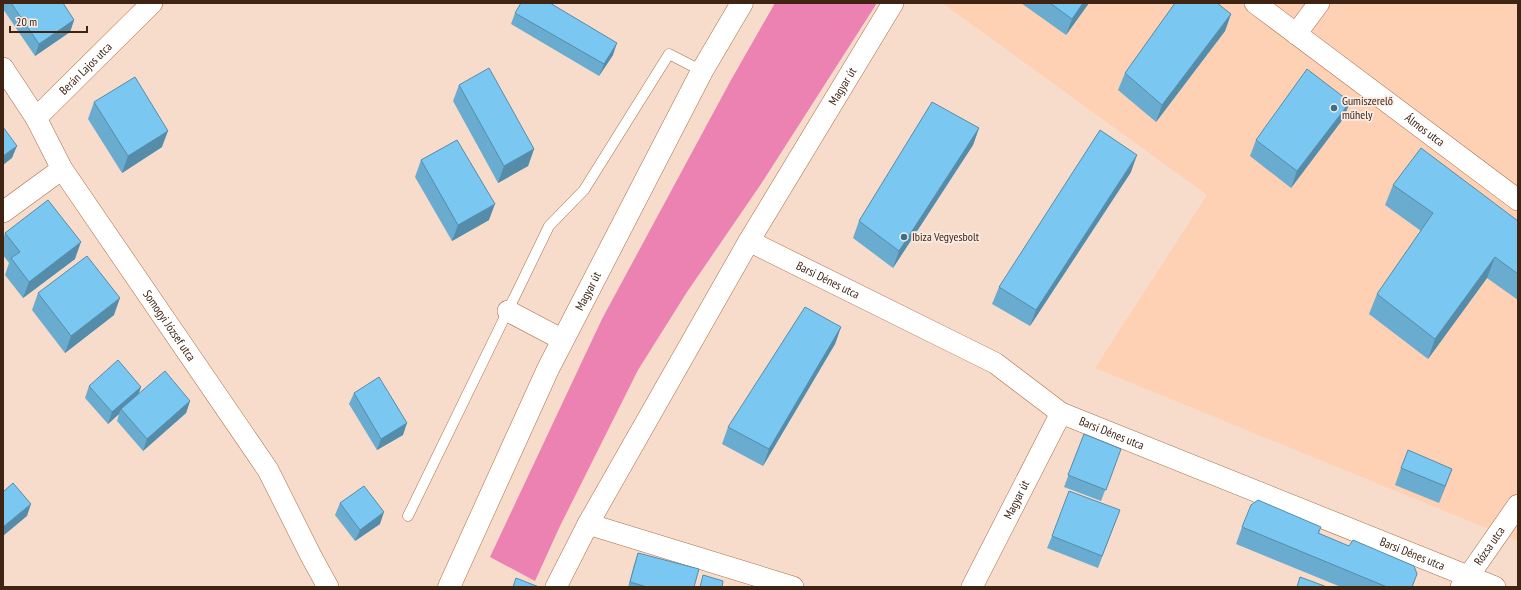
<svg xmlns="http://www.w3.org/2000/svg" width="1521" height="590" viewBox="0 0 1521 590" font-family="'PT Sans Narrow',sans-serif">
<rect width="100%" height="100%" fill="#f8dccb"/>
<!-- built -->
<path fill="#fed0b4" d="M942 3H1518V541L1095 368 1207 195Z"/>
<!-- forest -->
<path fill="#ec82b2" d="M775 3H877L761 184 687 292 638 370 560 526 535 581 490 557 602 319 731 80Z"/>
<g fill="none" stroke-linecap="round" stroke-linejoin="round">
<defs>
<path id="lane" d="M408 516 549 226 584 190 669 54 702 71"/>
<g id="street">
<path id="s1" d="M1255 3 1518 200"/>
<path d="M1296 34 1319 3"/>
<path id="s2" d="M3 68 36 118 62 169 268 470 311 556 328 587"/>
<path id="s3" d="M36 118 152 3"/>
<path d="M3 212 62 169"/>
<path id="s4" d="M749 241 995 363 1061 413 1495 587"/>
<path d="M508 311 563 340"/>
<path d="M588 524 793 587"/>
<path id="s5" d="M556 587 588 524 749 241 893 3"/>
<path id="s6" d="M972 587 1061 413"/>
<path id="s7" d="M1461 587 1518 505"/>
</g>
<g id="secondary">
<path id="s8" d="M449 587 548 369 702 71 742 3"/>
</g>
</defs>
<!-- lane casing -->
<use href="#lane" stroke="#ac6d45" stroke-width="11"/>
<!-- street casing -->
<use href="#street" stroke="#ac6d45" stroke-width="22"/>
<!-- secondary casing -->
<use href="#secondary" stroke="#ac6d45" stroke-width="23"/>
<!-- lane -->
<use href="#lane" stroke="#fff" stroke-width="10"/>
<!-- street -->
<use href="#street" stroke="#fff" stroke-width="21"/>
<!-- secondary -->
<use href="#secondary" stroke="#fff" stroke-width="22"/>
</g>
<!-- wall -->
<path fill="#69accf" d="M3 3H63L74 20 70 32 35 56 3 9Z
M1021 3H1089L1066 35Z
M515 13 613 55 599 76 511 24Z
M1231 14 1225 31 1156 122 1118 90 1125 73Z
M459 85 534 149 528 166 498 183 453 101Z
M94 102 162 147 122 173 88 119Z
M1350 102 1343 119 1291 188 1250 156 1256 140Z
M979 128 973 145 893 268 853 238 859 221Z
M421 160 489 220 452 241 415 177Z
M1131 172 1030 326 992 304 999 287Z
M1393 185 1518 221V300L1487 278 1428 359 1369 314 1377 294 1421 231 1385 205Z
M5 233 75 259 23 298 5 275 9 263 3 255V240Z
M38 293 114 315 65 353 32 310Z
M841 327 835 344 763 466 722 444 728 427Z
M89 386 141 387 138 394 190 401 186 413 143 451 117 421 119 414 108 424 85 398Z
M354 393 403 435 377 450 349 404Z
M1084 434 1121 449 1101 501 1064 487Z
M1401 468 1452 469 1439 503 1395 485Z
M340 503 380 524 355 541 335 515Z
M1120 510 1098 568 1047 548 1052 536Z
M1242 527H1321L1319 533 1412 587H1341L1236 544Z
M638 553 694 587H628L634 565Z"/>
<!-- shaded-wall -->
<path fill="#558ca9" d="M1083 3H1089L1066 35 1072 19Z
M1231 14 1225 31 1156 122 1162 105Z
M74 20 70 32 35 56 39 44Z
M617 43 613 55 599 76 604 64Z
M1350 102 1343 119 1291 188 1297 171Z
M979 128 973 145 893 268 899 251Z
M168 131 162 147 122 173 128 156Z
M17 146 12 158 3 165V156Z
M534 149 528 166 498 183 504 166Z
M1137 155 1131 172 1030 326 1036 310Z
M495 204 489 220 452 241 458 225Z
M81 242 75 259 23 298 29 282Z
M1495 257 1487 278 1428 359 1435 339Z
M120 298 114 315 65 353 71 336Z
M841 327 835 344 763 466 769 449Z
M141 387 137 399 121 409 119 414 108 424 112 412Z
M190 401 186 413 143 451 147 439Z
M407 423 403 435 377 450 381 439Z
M1452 469 1446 485 1439 503 1445 486Z
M31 504 27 516 3 536V527Z
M384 512 380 524 355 541 360 530Z"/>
<!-- building -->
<path fill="#7ac8f1" stroke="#558ca9" d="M11 3H63L74 20 39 44Z
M521 3H550L617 43 604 64 515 13Z
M1050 3H1083L1072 19Z
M1175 3H1217L1231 14 1162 105 1125 73Z
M489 68 534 149 504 166 459 85Z
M1307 69 1350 102 1297 171 1256 140Z
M135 77 168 131 128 156 94 102Z
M932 102 979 128 899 251 859 221Z
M3 127 17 146 3 156Z
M1100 130 1137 155 1036 310 999 287Z
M457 140 495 204 458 225 421 160Z
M1421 148 1518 221V274L1495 257 1435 339 1377 294 1433 213 1393 185Z
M48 200 81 242 29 282 11 258 20 252 5 233Z
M87 256 120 298 71 336 38 293Z
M805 307 841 327 769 449 728 427Z
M118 360 141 387 112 412 89 386Z
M165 371 190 401 147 439 121 409Z
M379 377 407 423 381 439 354 393Z
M1084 434 1121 449 1106 490 1068 475Z
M1408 450 1452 469 1445 486 1401 468Z
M13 483 31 504 3 527V492Z
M364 486 384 512 360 530 340 503Z
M1069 491 1120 510 1102 556 1052 536Z
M1258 500 1321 527 1318 533 1349 546 1353 540 1414 566 1417 574 1412 587H1387L1242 527 1251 505Z
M638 553 699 569 694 587H647L630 582Z
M703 575 723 581 722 587H700Z
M1300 577 1327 587H1297Z
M516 578 539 587H513Z"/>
<!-- markers -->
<g fill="#3a708b" stroke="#faece4" stroke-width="1.5">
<circle cx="1334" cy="108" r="4"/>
<circle cx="904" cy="237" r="4"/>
</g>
<g text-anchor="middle" stroke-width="3.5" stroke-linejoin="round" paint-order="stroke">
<!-- street labels -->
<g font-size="12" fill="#3f2414" stroke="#faece4">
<text dy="4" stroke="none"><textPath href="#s3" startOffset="70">Berán Lajos utca</textPath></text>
<text dy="4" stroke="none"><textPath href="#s5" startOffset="577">Magyar út</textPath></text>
<text dy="4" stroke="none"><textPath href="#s1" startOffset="212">Álmos utca</textPath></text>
<text dy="4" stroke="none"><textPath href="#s4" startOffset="88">Barsi Dénes utca</textPath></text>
<text dy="4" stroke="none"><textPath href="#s8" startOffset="327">Magyar út</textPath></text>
<text dy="4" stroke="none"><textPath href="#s2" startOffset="307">Somogyi József utca</textPath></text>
<text dy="4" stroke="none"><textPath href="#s4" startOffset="412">Barsi Dénes utca</textPath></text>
<text dy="4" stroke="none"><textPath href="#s6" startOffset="98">Magyar út</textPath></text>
<text dy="4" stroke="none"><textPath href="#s7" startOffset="50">Rózsa utca</textPath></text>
<text dy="4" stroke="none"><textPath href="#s4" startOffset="736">Barsi Dénes utca</textPath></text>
</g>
<!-- poi labels -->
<g font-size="12" fill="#3f2414" stroke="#faece4" text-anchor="start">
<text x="1342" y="105">Gumiszerelő<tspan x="1342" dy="14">műhely</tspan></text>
<text x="912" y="241">Ibiza Vegyesbolt</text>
</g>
</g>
<!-- border -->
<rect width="1521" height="590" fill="none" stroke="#3f2414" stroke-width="8"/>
<!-- scale -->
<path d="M10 26v6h77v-6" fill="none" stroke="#3f2414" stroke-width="2"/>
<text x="16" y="26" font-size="12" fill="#3f2414" stroke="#faece4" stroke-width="3" paint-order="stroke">20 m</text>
</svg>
